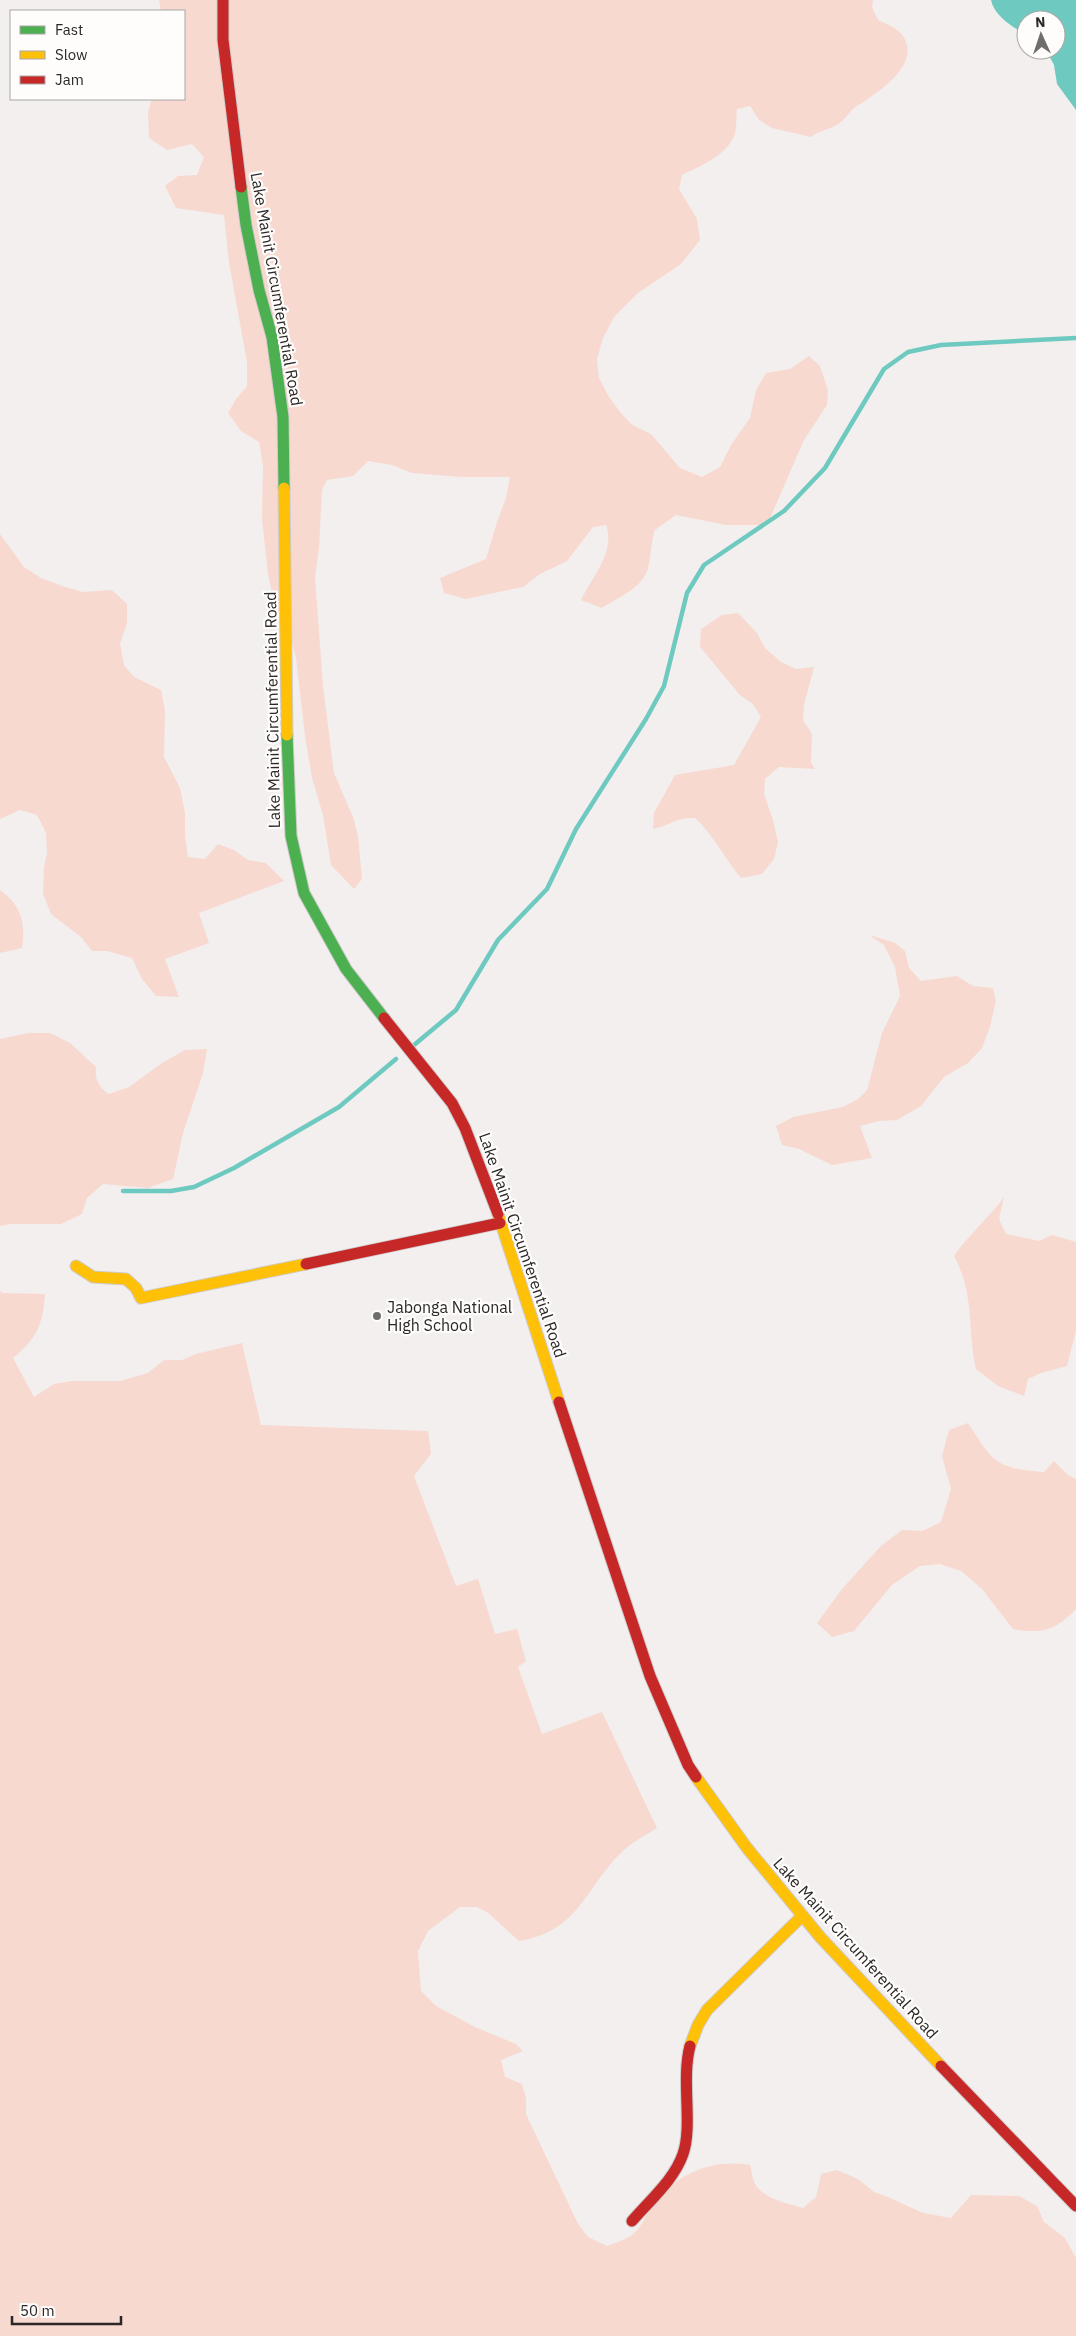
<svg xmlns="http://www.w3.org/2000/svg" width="1076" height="2336" viewBox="0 0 1076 2336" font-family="'IBM Plex Sans',sans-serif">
<rect width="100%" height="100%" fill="#f3efee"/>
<!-- green -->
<path fill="#f7d9d0" d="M159 0H873L872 7 878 20C886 24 898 28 903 36 922 65 877 93 857 106 849 111 845 121 835 126 826 130 819 131 811 137L772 128 759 120 750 106 737 109C736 117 737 126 735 133 729 155 700 166 682 175L679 189 697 219 700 240 681 264 638 293 614 317 603 338 597 359 599 378 609 397 621 413 632 425 651 434 680 468 702 477 720 467 731 445 750 418 756 390 766 373 790 369 809 356 820 366 828 390 827 405 804 440 767 525H726L676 515 655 530C651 542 651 556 648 568 644 587 617 598 602 608L581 600C592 577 616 551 606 525L593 527 567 561 540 574 523 587 465 599 444 593 440 578 486 559 497 522 506 498 510 477H461L412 473 392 465 368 461 353 476 327 480 322 490 319 548 315 577 323 687 334 773 353 817 358 836 362 879 354 889 331 865 323 815 312 778 305 736 296 658 292 642 274 602 268 574 262 519 263 466 259 442 241 431 228 413 236 399 247 386V362L229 263 224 215 176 208 165 186 178 176 197 175 204 157 192 144 167 150 149 138 148 112 152 99H184V11H161Z
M0 534 24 567 41 578 62 586 83 592 112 590 127 604V623L120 644 124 665 134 677 161 690 165 711 164 757 180 788 185 813V836L188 857 205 859 218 844 234 850 248 860 266 863 284 881 199 913 209 943 165 959 179 997 156 996 142 979 132 958 107 951H92L81 937 51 914 43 894 44 867 47 853 46 833 37 815 20 810 0 819Z
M738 613 757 633 765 648 781 662 796 669 814 667 804 705 803 720 812 734 811 763 815 769 779 767 765 779 764 794 773 820 778 842 774 859 762 874 741 878C724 858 714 835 695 818 677 817 670 825 653 829L654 813 675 775 734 765 761 717 753 704 740 695 700 647 701 629 722 615Z
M0 890C21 905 26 923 22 948L0 953Z
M869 935 895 943 905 951 909 968 921 981 957 976 973 986 993 988 996 1001 990 1027 982 1048 968 1063 944 1077 921 1106 897 1120 879 1121 860 1126 872 1158 832 1165 799 1149 782 1145 776 1126 793 1117 843 1107 858 1099 867 1090 882 1033 900 996 895 967 884 945Z
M29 1033H50L70 1043 96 1067C94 1078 99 1088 109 1094L129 1087 162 1063 185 1050 207 1049 203 1073 183 1133 173 1179 148 1188 103 1184 87 1198 82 1214 61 1224H11L0 1226V1039Z
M1004 1197 999 1219 1006 1234 1039 1241 1052 1235 1076 1242V1331L1067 1366 1041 1373 1028 1379 1024 1396 998 1386 976 1369C967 1328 975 1295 954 1256 969 1234 989 1218 1004 1197Z
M0 1291 3 1293 45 1294C43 1324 37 1339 13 1358L34 1397 54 1384 72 1381H120L148 1373 164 1360H182L196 1354 242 1343 261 1425 428 1431 431 1454 414 1476 456 1586 478 1579 495 1634 517 1629 526 1661 518 1667 542 1734 602 1712 657 1828C646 1835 634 1841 624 1850 585 1886 581 1931 519 1941L487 1912 476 1907H460L428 1931 418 1951 421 1991 436 2006 475 2027 516 2044 523 2051 501 2060 505 2077 522 2084 526 2098V2114L578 2224 588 2237 607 2246C615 2243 625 2240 632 2235 644 2225 647 2211 656 2200 680 2172 715 2159 750 2165 752 2171 752 2178 755 2184 764 2199 788 2204 803 2208L816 2197 821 2174 837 2170 858 2179 874 2192 888 2197 923 2213 951 2218 971 2195 1019 2196 1037 2206 1044 2222 1065 2238 1076 2258V2336H0Z
M968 1423C994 1463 995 1468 1044 1472L1054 1461 1068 1475 1076 1479V1609C1055 1631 1042 1634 1013 1629L982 1589 961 1571 940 1564 920 1566 892 1585 854 1631 832 1637 817 1623 842 1589 881 1546 902 1530 922 1531 941 1522 951 1489 942 1456 949 1430Z"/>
<!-- water -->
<path fill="#6ecac0" d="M991 0H1076V110L1057 84 1054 65 1046 50H1056V20H1026V35C1013 27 994 16 991 0Z"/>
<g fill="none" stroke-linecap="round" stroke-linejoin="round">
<!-- stream -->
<path stroke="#6ecac0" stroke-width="4.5" d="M414 1045 456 1010 498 940 547 889 576 829 646 719 664 686 687 593 704 565 784 511 825 468 884 369 908 352 941 345 1076 338
M123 1191H171L194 1187 234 1168 339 1107 396 1059"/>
<defs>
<path id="fast" d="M241 187 246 225 259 290 272 337 283 417 284 488
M287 735 291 836 304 893 346 969 384 1018"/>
<path id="slow" d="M284 488 287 735
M498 1214 559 1402
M76 1266 93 1277 126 1279 136 1288 141 1298 306 1264
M696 1777 747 1848 821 1938 941 2066
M690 2046 698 2025 707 2010 802 1916"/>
<path id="jam" d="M223 0V40L241 187
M384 1018 452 1103 465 1128 498 1214
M306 1264 500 1223
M559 1402 650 1676 688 1765 696 1777
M941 2066 1076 2206
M632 2221C650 2200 674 2180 683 2154 693 2125 681 2080 690 2046"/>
</defs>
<!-- fast casing -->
<use href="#fast" stroke="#cecbca" stroke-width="13"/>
<!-- slow casing -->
<use href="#slow" stroke="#cecbca" stroke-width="13"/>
<!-- jam casing -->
<use href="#jam" stroke="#cecbca" stroke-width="13"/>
<!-- fast -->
<use href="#fast" stroke="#4caf50" stroke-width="11"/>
<!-- slow -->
<use href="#slow" stroke="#ffc107" stroke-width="11"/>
<!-- jam -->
<use href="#jam" stroke="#c62828" stroke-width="11"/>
</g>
<!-- markers -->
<circle fill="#706d6c" stroke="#fefdfc" stroke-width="2" cx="377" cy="1316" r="5"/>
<g text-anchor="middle" stroke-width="4.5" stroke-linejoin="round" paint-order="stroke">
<!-- street labels -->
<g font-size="16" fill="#2a2726" stroke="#fefdfc">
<text transform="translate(277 289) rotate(80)" y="6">Lake Mainit Circumferential Road</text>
<text transform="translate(272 710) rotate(-91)" y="6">Lake Mainit Circumferential Road</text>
<text transform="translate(523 1245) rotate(71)" y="6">Lake Mainit Circumferential Road</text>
<text transform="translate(856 1948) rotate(48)" y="6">Lake Mainit Circumferential Road</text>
</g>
<!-- poi labels -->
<g font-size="16" fill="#2a2726" stroke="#fefdfc" text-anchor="start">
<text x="387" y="1313">Jabonga National<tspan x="387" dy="18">High School</tspan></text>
</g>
</g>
<!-- legend -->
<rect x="10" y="10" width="175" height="90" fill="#fefdfc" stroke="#a9a7a6"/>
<rect x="20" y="26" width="25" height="8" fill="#4caf50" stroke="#a9a7a6"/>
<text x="55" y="35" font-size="15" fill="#2a2726">Fast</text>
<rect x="20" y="51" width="25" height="8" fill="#ffc107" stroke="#a9a7a6"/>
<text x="55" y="60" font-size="15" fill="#2a2726">Slow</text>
<rect x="20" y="76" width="25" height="8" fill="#c62828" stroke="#a9a7a6"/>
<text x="55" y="85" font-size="15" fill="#2a2726">Jam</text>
<!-- north arrow -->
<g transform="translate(1041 35) rotate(357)"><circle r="24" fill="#fefdfc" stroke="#a9a7a6"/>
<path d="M0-4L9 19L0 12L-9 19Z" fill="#706d6c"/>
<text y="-8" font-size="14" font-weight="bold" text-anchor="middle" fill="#2a2726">N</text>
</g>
<!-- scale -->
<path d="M12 2316v8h109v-8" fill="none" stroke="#2a2726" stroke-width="2.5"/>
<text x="20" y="2316" font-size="15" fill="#2a2726" stroke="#fefdfc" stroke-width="4" paint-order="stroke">50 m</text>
</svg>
